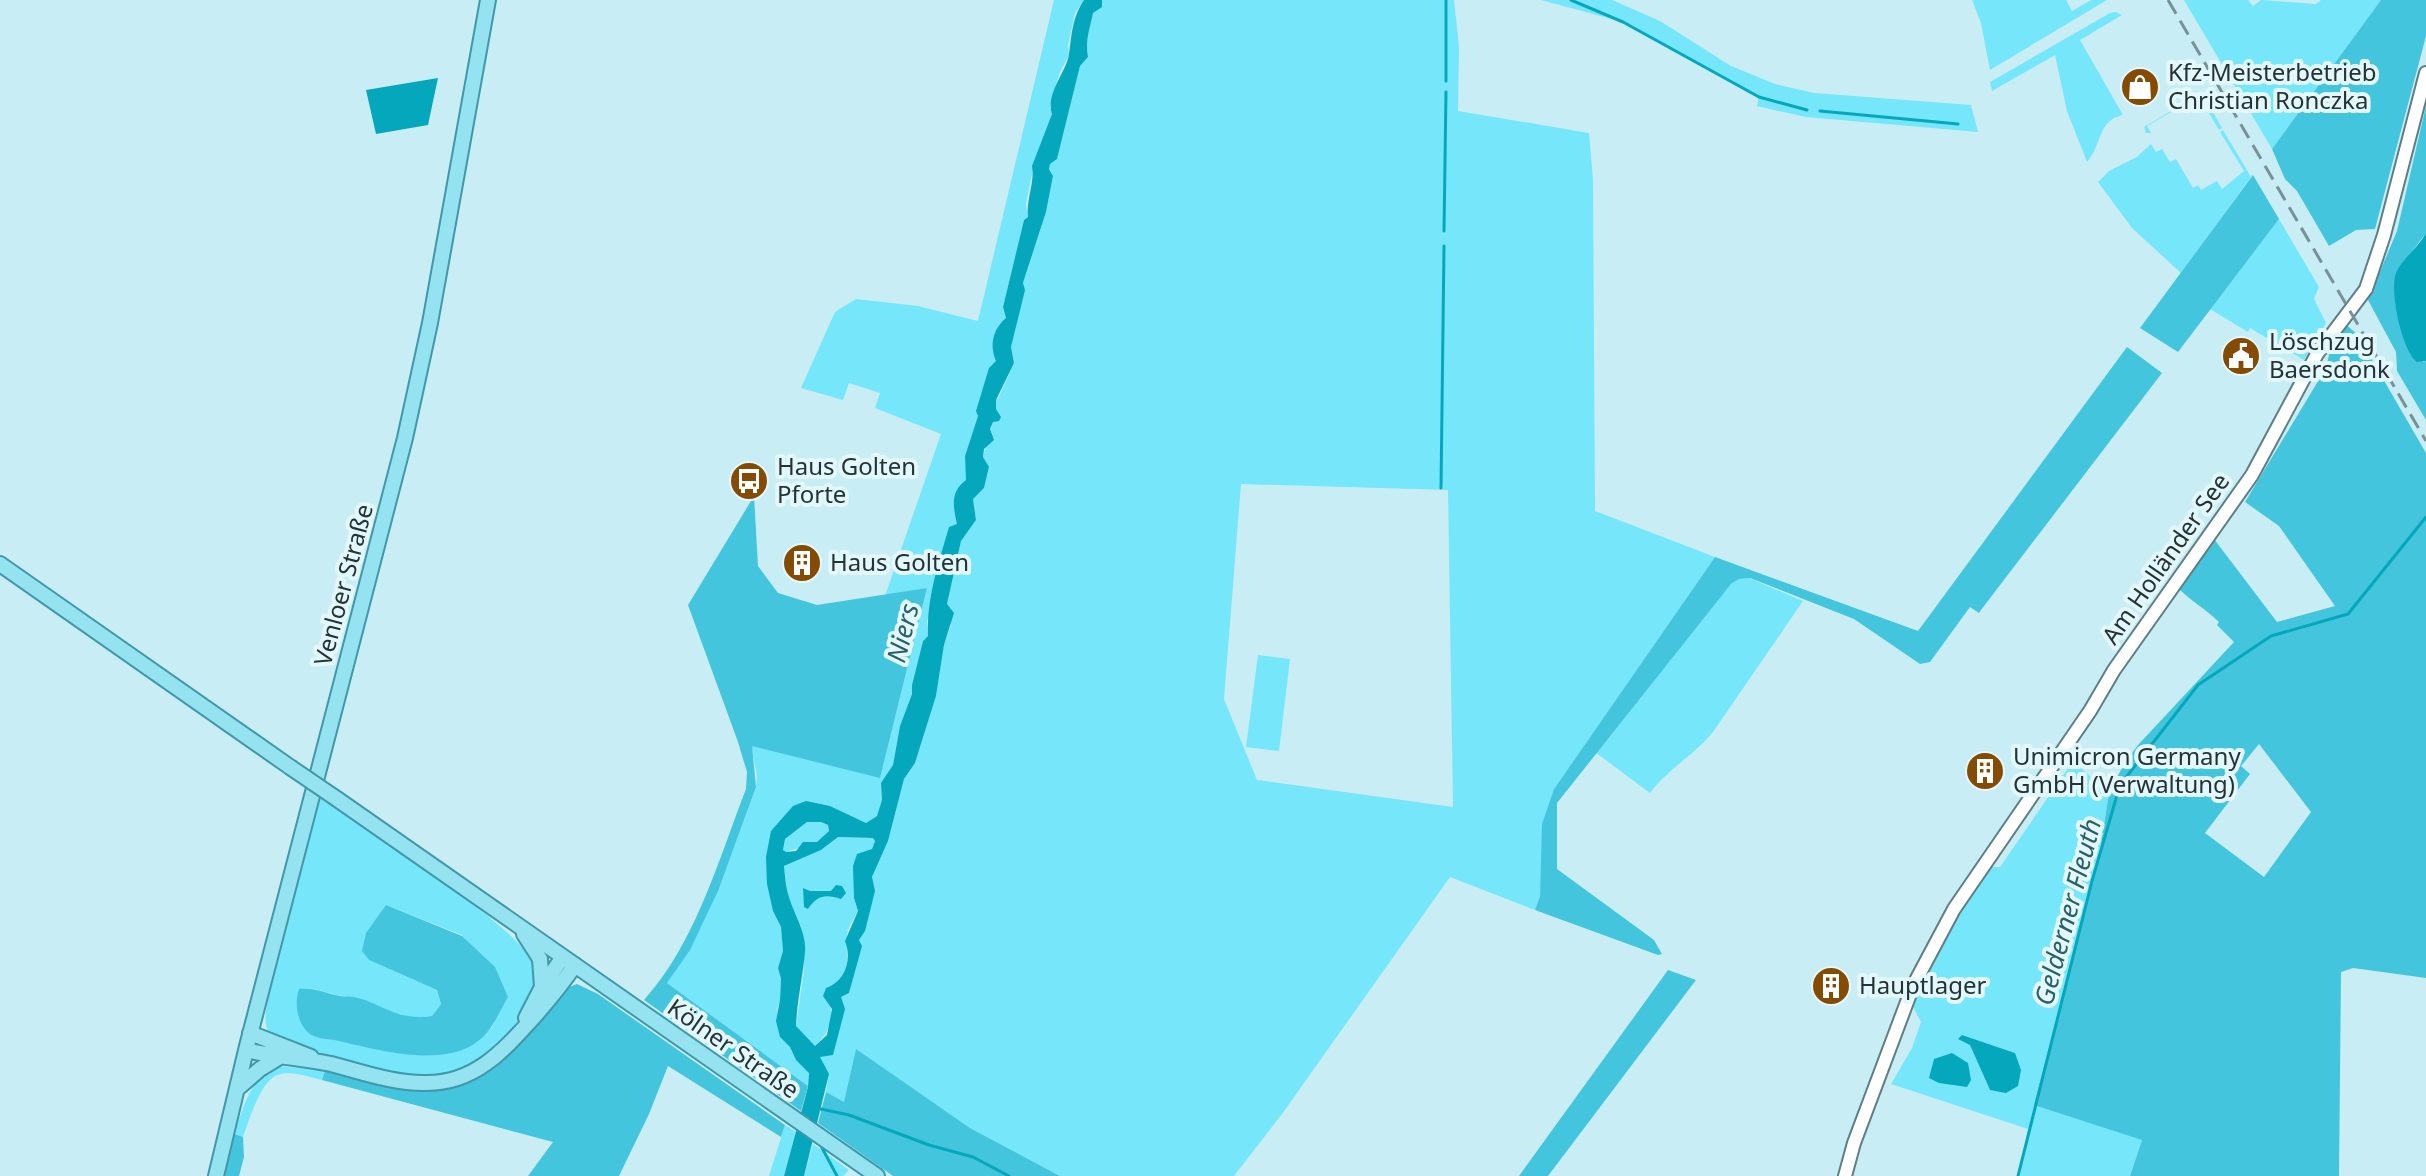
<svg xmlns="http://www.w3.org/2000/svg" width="2426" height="1176" viewBox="0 0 2426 1176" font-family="'Noto Sans',sans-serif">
<rect width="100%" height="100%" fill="#c9edf5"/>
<!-- green -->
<path fill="#76e6fb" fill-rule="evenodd" d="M1054 0H1084L1075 13 1068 45 1069 55 1060 72 1050 107 1052 113 1041 150 1035 159 1026 204 1028 217 1024 220 1003 307 1006 318 996 361 965 456 968 475 957 524 927 621 928 636 923 641 912 685V694L900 726 893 765 881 784 882 801 877 816 866 823 830 806 771 831 773 911 781 927 783 951 778 968 781 979 780 1001 777 1009 780 1037 790 1047 796 1060 809 1072 808 1086 667 983C708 923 731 855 756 787L757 776 751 745 880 777 927 588 885 596 941 434 875 408 880 393 849 383 843 400 801 388 835 312 856 299 918 306 978 321Z
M1102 0H1454L1459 47 1458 111 1589 133 1593 180 1595 511 1715 557 1554 789 1540 896 1535 910 1450 877 1282 1114 1234 1176H1060L970 1128 856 1050 844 1103 826 1092 829 1074 819 1060 841 997 849 993 861 946 859 940 872 877 888 841 904 779 915 763 936 696 944 645 951 626 947 604 961 541 976 520 973 499 984 488 989 468 983 457 993 421 995 399H998L1014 363 1011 347 1023 284 1046 212 1053 176 1049 168 1050 164 1057 159 1080 66 1088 57C1085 39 1090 29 1093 13L1101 7ZM1241 484 1448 490 1453 807 1257 780 1224 699Z
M1541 0H1612L1660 21 1731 66 1775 84 1814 93 1971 105 1978 132 1806 117 1757 106 1759 97 1623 22Z
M1972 0H2066L2072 11 2091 0H2107L1990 70 1981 23Z
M2184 0H2248L2253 6 2261 0 2316 4 2321 0H2381L2272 149Z
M2116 12 2122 15 2080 40 2123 115C2097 120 2102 146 2087 162L2067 111 2055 55 1992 91 1990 82 2110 13Z
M2202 93 2222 128 2219 130 2203 103 2196 107 2192 100 2147 126 2151 133H2146L2144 127Z
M2223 130 2251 177 2181 273 2132 228 2098 182 2109 171 2137 157 2151 144 2156 152 2162 149 2170 162 2176 159 2193 188 2198 185 2201 190 2217 181 2222 189 2244 171 2220 132Z
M2279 219 2319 287 2314 299 2326 323 2304 360 2250 328 2248 332 2210 309Z
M1749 578 1803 601 1713 732C1693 756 1668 769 1650 793L1595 752 1731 584 1739 579Z
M1258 655 1290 659 1279 751 1246 747Z
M2073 761 2109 793 2100 850 2142 1140 2130 1176H2018L2028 1129 1891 1084 1912 1048 1921 1022 1913 1007C1932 956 1959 912 1989 867H2000ZM1962 1035 2015 1053 1990 1090 1970 1044Z
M320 798C357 824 534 934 536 971 538 992 513 1031 498 1045 471 1072 435 1082 397 1073 373 1068 284 1049 270 1033 263 1025 266 1013 267 1004ZM386 905 462 935 508 997 492 1027 476 1043 312 988 336 995 356 998 380 1009 415 1018 432 1016 441 1004 437 990 369 960Z
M807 822H821L828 825 829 831 817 842 786 852 783 850 785 839Z
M838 837 873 838 875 841 854 898 858 911C855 917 850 924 848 930 842 952 858 977 827 988 833 1012 834 1028 815 1046L796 1027 804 970 801 929 788 895 784 866 821 850Z
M279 1066 325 1071 322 1080C309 1077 290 1070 277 1075 260 1082 249 1121 243 1137L234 1133C244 1107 250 1076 279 1066Z
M785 1125 796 1132 784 1176H769Z
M813 1144 849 1170 843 1176H804Z"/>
<!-- forest -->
<path fill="#43c6dd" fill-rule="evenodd" d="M2381 0H2426V36L2375 229 2356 230 2329 246 2297 191 2285 179 2272 149Z
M2426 106V233L2400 267 2395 302 2405 342 2423 362 2426 361V420L2397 371 2396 352 2368 300 2397 231Z
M2253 175 2279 219 2178 352 2140 328Z
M2345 324 2357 334 2426 453V978L2353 968 2341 972 2339 1176H2130L2142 1140 2034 1105 2100 850 2109 793 2124 764 2138 745 2234 642 2217 625 2219 622C2206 609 2192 602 2179 589L2214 539 2277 622 2335 606 2279 526 2245 502 2326 368 2332 341ZM2259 744 2311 812 2264 877 2205 833 2250 774 2241 766Z
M2127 347 2162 373 1981 610 1979 613 1970 607 1930 662 1920 664 1854 619 1750 578 1739 579 1731 584 1557 803V869L1654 940 1662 954 1658 955 1535 910 1540 896 1542 824 1554 789 1715 557 1918 631Z
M754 496 758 566 778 593 817 605 927 588 880 778 752 746 756 787 718 891 690 950 667 983 808 1086 801 1111 644 1000C696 942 718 861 746 789L747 772 738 742 688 605Z
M386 905 462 936 495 967 508 997C499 1013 492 1031 477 1042 442 1068 378 1050 339 1041 331 1039 317 1039 310 1034 297 1024 294 1003 299 989 313 988 322 992 335 995 341 997 348 996 354 997 384 1004 396 1021 432 1016L441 1004 437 990 369 960 362 951 366 933Z
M1668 970 1696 980 1548 1176H1519Z
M577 984 598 994 785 1125 781 1137 668 1066 649 1114 619 1176H528L553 1142 322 1080 325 1071C385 1083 451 1108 503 1061 523 1043 538 1019 555 998L564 989Z
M856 1049 970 1128 1060 1176H893L818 1123 826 1092 844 1102Z
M227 1131 243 1137 244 1157 239 1176H217Z"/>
<!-- water -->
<path fill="#05a7bd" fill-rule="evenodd" d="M1084 0H1102V7L1093 13C1090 29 1085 39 1088 57L1080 66 1057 159 1050 164 1049 169 1053 176 1046 212 1023 283 1025 290 1011 347 1014 363 996 400V409L1001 417 999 421 993 422 990 429 994 440 984 449 983 457 989 467 984 488 973 499 976 520 961 541 947 604 954 613 944 645 936 696 915 763 904 779 888 841 872 877 875 891 865 931 859 940 862 946 849 993 841 997 845 1009 833 1055 820 1057 829 1074 804 1176H784L808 1087 809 1073 796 1060 790 1047 780 1037 776 1021 780 1000 781 979 778 968 783 951 781 927 773 911 767 884 766 857 771 831 793 806 806 801 830 806 866 823 877 816 882 800 881 783 893 765 900 726 912 694V685L923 641 928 636C926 599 939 562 949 527L957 524C953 506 950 492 966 480L965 456 978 416 976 411 989 368 996 361C989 345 993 329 1006 318L1003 307 1024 220 1028 217C1026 199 1035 183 1032 166L1052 114C1045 94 1067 71 1069 54 1072 34 1072 18 1084 0ZM807 822H821L828 825 829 831 817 842H803L796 851 786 852 783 850 785 839ZM838 837 873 838 875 841 872 849 857 854 853 866 854 898 858 911 845 941C852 959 846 981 826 988L823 996 832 1009 827 1035 815 1046 796 1026C797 1001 803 975 805 952 807 934 794 914 789 897 786 888 785 876 784 866L821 850Z
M438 78 428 125 376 134 366 90Z
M2426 233V361L2417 362C2402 351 2389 291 2396 273 2402 259 2418 248 2426 233Z
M836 885 842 886 846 893 841 899C826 894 817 895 808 909L804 907 803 888 810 891H831Z
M1962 1035 2015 1053 2021 1070 2018 1086 2006 1093 1990 1090 1970 1045 1958 1039Z
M1952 1053 1968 1063 1971 1080 1967 1087 1939 1083 1929 1078 1934 1059Z"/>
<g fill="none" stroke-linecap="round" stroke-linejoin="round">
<!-- stream -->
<path stroke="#05a7bd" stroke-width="3" d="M1446 0V81
M1571 0 1623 22 1759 97 1807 110
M1820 111 1958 124
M1444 231 1446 92
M1441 488 1444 246
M821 1109 849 1115 929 1145 973 1157 1009 1176
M820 1144 837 1176
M2018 1176 2092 881 2120 785 2198 685 2271 636 2348 614 2426 517"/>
<defs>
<path id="tertiary" d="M1845 1176 1854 1143 1913 986 1954 909 2090 711 2114 670 2252 475 2317 354 2366 289 2384 235 2426 73"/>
<path id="primary" d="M0 564 290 767
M337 799 877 1176
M524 934 540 959 542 987
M526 1018 542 987 563 957
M250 1033 311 1057
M246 1050C274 1057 303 1058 331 1064 362 1072 395 1084 427 1083 475 1083 503 1051 533 1018 548 1001 562 984 575 965
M237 1089 260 1069 278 1058
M216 1176 247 1046 405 438 430 323 488 0"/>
</defs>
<!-- tertiary casing -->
<use href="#tertiary" stroke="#5e7e85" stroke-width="16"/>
<!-- primary casing -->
<use href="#primary" stroke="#4098a8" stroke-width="18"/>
<!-- tertiary -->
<use href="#tertiary" stroke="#fff" stroke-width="12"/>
<!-- primary -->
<use href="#primary" stroke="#95e2f0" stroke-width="14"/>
<!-- rail -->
<path stroke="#789197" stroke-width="3" stroke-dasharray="16 8" stroke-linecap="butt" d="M2168 0 2426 441"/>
<defs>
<path id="primary-bridge" d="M290 767 337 799"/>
</defs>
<!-- primary-bridge casing -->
<use href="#primary-bridge" stroke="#4098a8" stroke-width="18" stroke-linecap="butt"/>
<!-- primary-bridge -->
<use href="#primary-bridge" stroke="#95e2f0" stroke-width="14"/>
</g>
<!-- icons -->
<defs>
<symbol id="shop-disc" viewBox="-11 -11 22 22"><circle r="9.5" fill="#864b02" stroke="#e2f8fc"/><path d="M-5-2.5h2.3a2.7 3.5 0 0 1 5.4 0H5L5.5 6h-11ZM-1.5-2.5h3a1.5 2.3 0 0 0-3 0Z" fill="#fff"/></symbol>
<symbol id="civic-disc" viewBox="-11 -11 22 22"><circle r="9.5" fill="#864b02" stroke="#e2f8fc"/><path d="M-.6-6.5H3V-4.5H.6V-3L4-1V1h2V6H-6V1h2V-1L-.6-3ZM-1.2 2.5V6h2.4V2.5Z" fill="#fff"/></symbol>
<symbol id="bus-disc" viewBox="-11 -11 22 22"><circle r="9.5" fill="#864b02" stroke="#e2f8fc"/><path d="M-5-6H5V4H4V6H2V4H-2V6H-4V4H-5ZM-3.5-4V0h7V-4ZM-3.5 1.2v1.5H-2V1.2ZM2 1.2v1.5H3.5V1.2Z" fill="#fff"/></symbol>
<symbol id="building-disc" viewBox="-11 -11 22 22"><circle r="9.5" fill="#864b02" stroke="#e2f8fc"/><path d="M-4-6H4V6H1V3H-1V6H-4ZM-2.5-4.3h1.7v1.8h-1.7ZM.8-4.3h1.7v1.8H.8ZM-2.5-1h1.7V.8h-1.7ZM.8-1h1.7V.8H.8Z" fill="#fff"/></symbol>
</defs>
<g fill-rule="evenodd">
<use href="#shop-disc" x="2118" y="65" width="44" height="44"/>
<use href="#civic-disc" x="2219" y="334" width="44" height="44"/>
<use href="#bus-disc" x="727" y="459" width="44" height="44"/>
<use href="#building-disc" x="780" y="541" width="44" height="44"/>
<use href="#building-disc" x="1963" y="749" width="44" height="44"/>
<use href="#building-disc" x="1809" y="964" width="44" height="44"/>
</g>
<g text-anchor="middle" stroke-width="8" stroke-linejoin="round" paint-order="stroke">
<!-- poi labels -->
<g font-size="24" fill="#253336" stroke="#e2f8fc" text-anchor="start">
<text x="2168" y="81">Kfz-Meisterbetrieb<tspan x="2168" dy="28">Christian Ronczka</tspan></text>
<text x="2269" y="350">Löschzug<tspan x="2269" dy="28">Baersdonk</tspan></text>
<text x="777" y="475">Haus Golten<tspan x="777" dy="28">Pforte</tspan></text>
<text x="830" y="571">Haus Golten</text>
<text x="2013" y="765">Unimicron Germany<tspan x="2013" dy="28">GmbH (Verwaltung)</tspan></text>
<text x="1859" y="994">Hauptlager</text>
</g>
<!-- street labels -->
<g font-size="24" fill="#253336" stroke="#e2f8fc">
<text transform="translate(2166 559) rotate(-55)" y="8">Am Holländer See</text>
<text transform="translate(344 585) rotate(-75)" y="8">Venloer Straße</text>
<text transform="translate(733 1049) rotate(35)" y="8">Kölner Straße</text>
</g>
<!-- water labels -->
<g font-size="26" font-style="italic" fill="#2a5f6a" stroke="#e2f8fc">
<text transform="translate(903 633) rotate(-76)" y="9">Niers</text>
<text transform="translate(2068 912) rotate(-75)" y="9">Gelderner Fleuth</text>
</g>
</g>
</svg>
